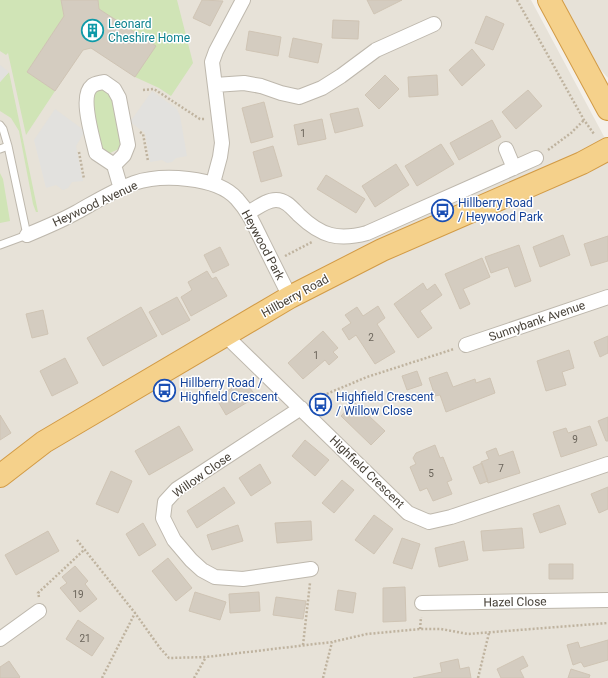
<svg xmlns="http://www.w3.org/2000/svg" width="608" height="678" viewBox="0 0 608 678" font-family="Roboto,sans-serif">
<rect width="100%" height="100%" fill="#f4f0ea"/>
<!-- residential -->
<path fill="#e7e2d8" d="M0 0H531L608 144V678H0Z
M562 0H608V78L600 69Z"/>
<!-- green -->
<path fill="#d0e4b6" d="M0 0H61L64 16 27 72 55 91 26 135 8 53 6 55 0 51Z
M98 0H177L193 63 171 96 159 88 135 77 155 46 99 9Z
M9 72 38 212H36L33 204 19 131 11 118 0 111V82Z
M104 88 113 94 122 144 121 148 110 153 102 150 91 98 96 90Z
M0 173 3 179 10 221 0 223Z"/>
<!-- parking -->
<path fill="#e2e1de" d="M0 65 9 72 0 82Z
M152 91 177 109 180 116 187 156 176 158 172 162 167 163 162 160 150 162 145 133 130 122Z
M55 109 85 131 76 146 83 181 72 182 68 188 63 190 56 185 46 188 34 140Z"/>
<!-- building -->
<path fill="#d4ccc0" stroke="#cfc4b4" d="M61 0H98L99 9 156 46 135 77 91 48 83 50 55 91 27 72 64 16Z
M202 0 223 1 210 26 193 18Z
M367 0H402L374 14Z
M486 16 504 24 493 50 475 43Z
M333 20 359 21 358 39 332 38Z
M249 31 281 37 278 56 246 50Z
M293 38 322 44 318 63 289 57Z
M472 49 485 65 462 86 449 70Z
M385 75 399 89 379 109 365 95Z
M437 75 438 95 409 97 408 77Z
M528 90 542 106 516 129 502 112Z
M264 102 273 137 251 143 242 108Z
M358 108 363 126 335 133 330 114Z
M322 119 326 139 298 145 294 125Z
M492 120 501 137 459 160 450 143Z
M441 144 454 164 417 186 405 166Z
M273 146 282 176 261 182 253 152Z
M396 164 409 185 375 207 362 186Z
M326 175 365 199 356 213 317 189Z
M563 235 570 255 540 267 533 247Z
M608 236V261L591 266 584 244Z
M519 245 531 281 515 287 508 267 491 273 485 257Z
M220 247 229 265 213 273 204 255Z
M482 258 490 277 463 289 470 304 460 309 445 274Z
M207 271 212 279 216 277 227 296 191 316 181 297 192 290 188 282Z
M423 283 427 290 435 284 442 295 420 311 432 328 418 338 394 304Z
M177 297 190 320 162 335 149 312Z
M378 306 385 318 377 324 395 352 375 364 356 335 349 340 342 329 351 323 345 315 357 307 363 316Z
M141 307 157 336 103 366 87 338Z
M43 310 48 334 32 338 26 314Z
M323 331 338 348 333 352 338 357 329 365 325 360 303 379 288 363Z
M608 336V353L600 357 594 342Z
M569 350 574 368 562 372 566 385 546 391 537 361Z
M65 358 78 383 52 396 40 371Z
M417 371 422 385 407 390 402 376Z
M447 372 453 387 475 379 476 383 490 378 495 393 446 412 440 395 435 396 429 378Z
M245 380 256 397 226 415 216 398Z
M354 402 385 431 371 445 341 416Z
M0 415 11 433 0 440Z
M608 417V441H606L598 421Z
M179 426 193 450 149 475 135 451Z
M590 426 597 445 561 457 553 432 566 428 568 433Z
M305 440 329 460 315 476 292 456Z
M435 445 440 458 443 457 452 480 447 482 452 494 433 501 427 488 420 491 410 467 416 464 413 458 416 453Z
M496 448 499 456 513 451 520 473 488 483 481 462 489 459 486 452Z
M482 463 488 481 480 484 473 467Z
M260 464 271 483 251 496 239 478Z
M111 471 132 481 118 513 96 504Z
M342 480 354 490 334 513 322 503Z
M224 487 235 503 197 528 187 511Z
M608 487V509L599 513 591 494Z
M559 505 566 524 540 533 533 514Z
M374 515 393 529 374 554 355 540Z
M311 521 312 540 277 543 275 523Z
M143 523 156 545 139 556 126 534Z
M238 525 243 541 212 550 207 535Z
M522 528 524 548 483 551 481 531Z
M48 531 59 551 16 575 5 555Z
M402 538 420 544 412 569 393 563Z
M464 541 468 560 439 567 435 548Z
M168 558 192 588 176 601 152 571Z
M549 564H573V579H549Z
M75 566 88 581 85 584 97 599 80 612 60 588 67 583 62 577Z
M405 587 406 621 383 622V588Z
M338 590 356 593 353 613 335 610Z
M195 592 226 602 220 620 189 611Z
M259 592 260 611 230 613 229 594Z
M276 597 306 601 303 619 273 615Z
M78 620 104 638 92 656 66 639Z
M608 640V660L584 667 581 662 573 665 567 645 578 642 580 648Z
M523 656 528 666 520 670 524 678H501L497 669Z
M458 659 460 669 469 667 471 678H413L442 672 440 663Z
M9 661 20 677 19 678H0V667Z
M571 669 590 675 589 678H568Z"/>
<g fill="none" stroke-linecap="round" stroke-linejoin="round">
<defs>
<path id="service" d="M0 125 3 129 8 146 27 235 0 245
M0 149 8 146"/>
<path id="minor" d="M215 85 244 83 261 86 281 93 299 97 322 88 341 76 376 50 434 24
M506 149 514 168
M114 165 124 155 128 145 119 98 114 89 104 82C100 83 95 83 92 86 79 96 93 138 96 153L114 165 121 189
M213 183 220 157 222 143 212 62 216 51 243 0
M248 213C257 208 266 200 276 200 286 200 292 208 299 215 321 236 338 241 367 233L536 158
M27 235C44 228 61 221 77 212 95 202 114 190 134 183 161 174 217 176 237 199 249 212 255 227 263 243 272 261 281 279 290 297
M226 336 408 513 429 522 451 517 608 464
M466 345 608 297
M301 408 177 489 165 502 163 518 174 540 191 560 202 570 215 577 243 579 311 569
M422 603 608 600
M0 639 39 611"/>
<path id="trunk" d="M549 0 608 109
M0 476 44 442 290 297 382 250 582 163 608 149"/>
</defs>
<!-- service casing -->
<use href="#service" stroke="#beb8ad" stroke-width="9"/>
<!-- minor casing -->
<use href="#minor" stroke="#beb8ad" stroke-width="16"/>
<!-- trunk casing -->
<use href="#trunk" stroke="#d29b46" stroke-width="24"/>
<!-- path -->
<path stroke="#bfb39f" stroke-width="2.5" stroke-dasharray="2 2" stroke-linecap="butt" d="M517 0 584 120 594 134
M143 90 154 89 200 119H205
M140 132 143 134 148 161
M548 150 571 133 584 120
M79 152 84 179
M285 256 312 242
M312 400 367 377 454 349
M77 540 135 613 160 648 169 658 206 657 332 642 367 634 420 629H441L468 634 608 623
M39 597 38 593 84 550
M420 629 421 617
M303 645 310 583
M102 678 135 613
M194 678 206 657
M323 678 332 642
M478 678 489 633"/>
<!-- service -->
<use href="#service" stroke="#fff" stroke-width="7"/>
<!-- minor -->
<use href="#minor" stroke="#fff" stroke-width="14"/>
<!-- trunk -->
<use href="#trunk" stroke="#f5d18b" stroke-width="22"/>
</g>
<!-- icons -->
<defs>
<symbol id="building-ring" viewBox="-11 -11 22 22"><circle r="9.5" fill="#fff" stroke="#0f9aa8" stroke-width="1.5"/><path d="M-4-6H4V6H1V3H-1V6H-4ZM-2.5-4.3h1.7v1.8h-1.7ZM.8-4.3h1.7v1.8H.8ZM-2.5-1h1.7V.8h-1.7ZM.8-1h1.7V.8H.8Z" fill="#0f9aa8"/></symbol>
<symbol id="bus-ring" viewBox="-11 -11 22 22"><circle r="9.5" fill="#fff" stroke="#1a4fb4" stroke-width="1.5"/><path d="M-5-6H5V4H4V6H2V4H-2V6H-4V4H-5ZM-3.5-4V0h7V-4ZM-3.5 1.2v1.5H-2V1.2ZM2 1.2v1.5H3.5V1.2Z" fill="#1a4fb4"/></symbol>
</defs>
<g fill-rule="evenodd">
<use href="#building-ring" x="80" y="18" width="25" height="25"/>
<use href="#bus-ring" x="430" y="198" width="25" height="25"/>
<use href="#bus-ring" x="152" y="378" width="25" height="25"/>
<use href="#bus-ring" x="308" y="392" width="25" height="25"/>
</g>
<g text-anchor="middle" stroke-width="3" stroke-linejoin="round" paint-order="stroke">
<!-- number labels -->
<g font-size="10" fill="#6a645a">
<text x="303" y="137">1</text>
<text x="371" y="341">2</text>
<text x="316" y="359">1</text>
<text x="575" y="443">9</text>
<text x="501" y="472">7</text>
<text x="431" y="477">5</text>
<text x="78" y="598">19</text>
<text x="85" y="642">21</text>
</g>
<!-- culture labels -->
<g font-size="12" fill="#0d838f" stroke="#fff" text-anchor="start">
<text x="108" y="28">Leonard<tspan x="108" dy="14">Cheshire Home</tspan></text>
</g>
<!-- transit labels -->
<g font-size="12" fill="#164399" stroke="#fff" text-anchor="start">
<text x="458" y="207">Hillberry Road<tspan x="458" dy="14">/ Heywood Park</tspan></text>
<text x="180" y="387">Hillberry Road /<tspan x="180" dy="14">Highfield Crescent</tspan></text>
<text x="336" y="401">Highfield Crescent<tspan x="336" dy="14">/ Willow Close</tspan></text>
</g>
<!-- street labels -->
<g font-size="12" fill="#474138" stroke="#fff">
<text transform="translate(95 204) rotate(-25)" y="4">Heywood Avenue</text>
<text transform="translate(263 245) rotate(62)" y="4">Heywood Park</text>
<text transform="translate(295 296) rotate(-29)" y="4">Hillberry Road</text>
<text transform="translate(537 321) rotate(-19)" y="4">Sunnybank Avenue</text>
<text transform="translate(367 472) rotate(44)" y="4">Highfield Crescent</text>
<text transform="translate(202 475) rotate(-35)" y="4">Willow Close</text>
<text transform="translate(515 602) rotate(-1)" y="4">Hazel Close</text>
</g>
</g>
</svg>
